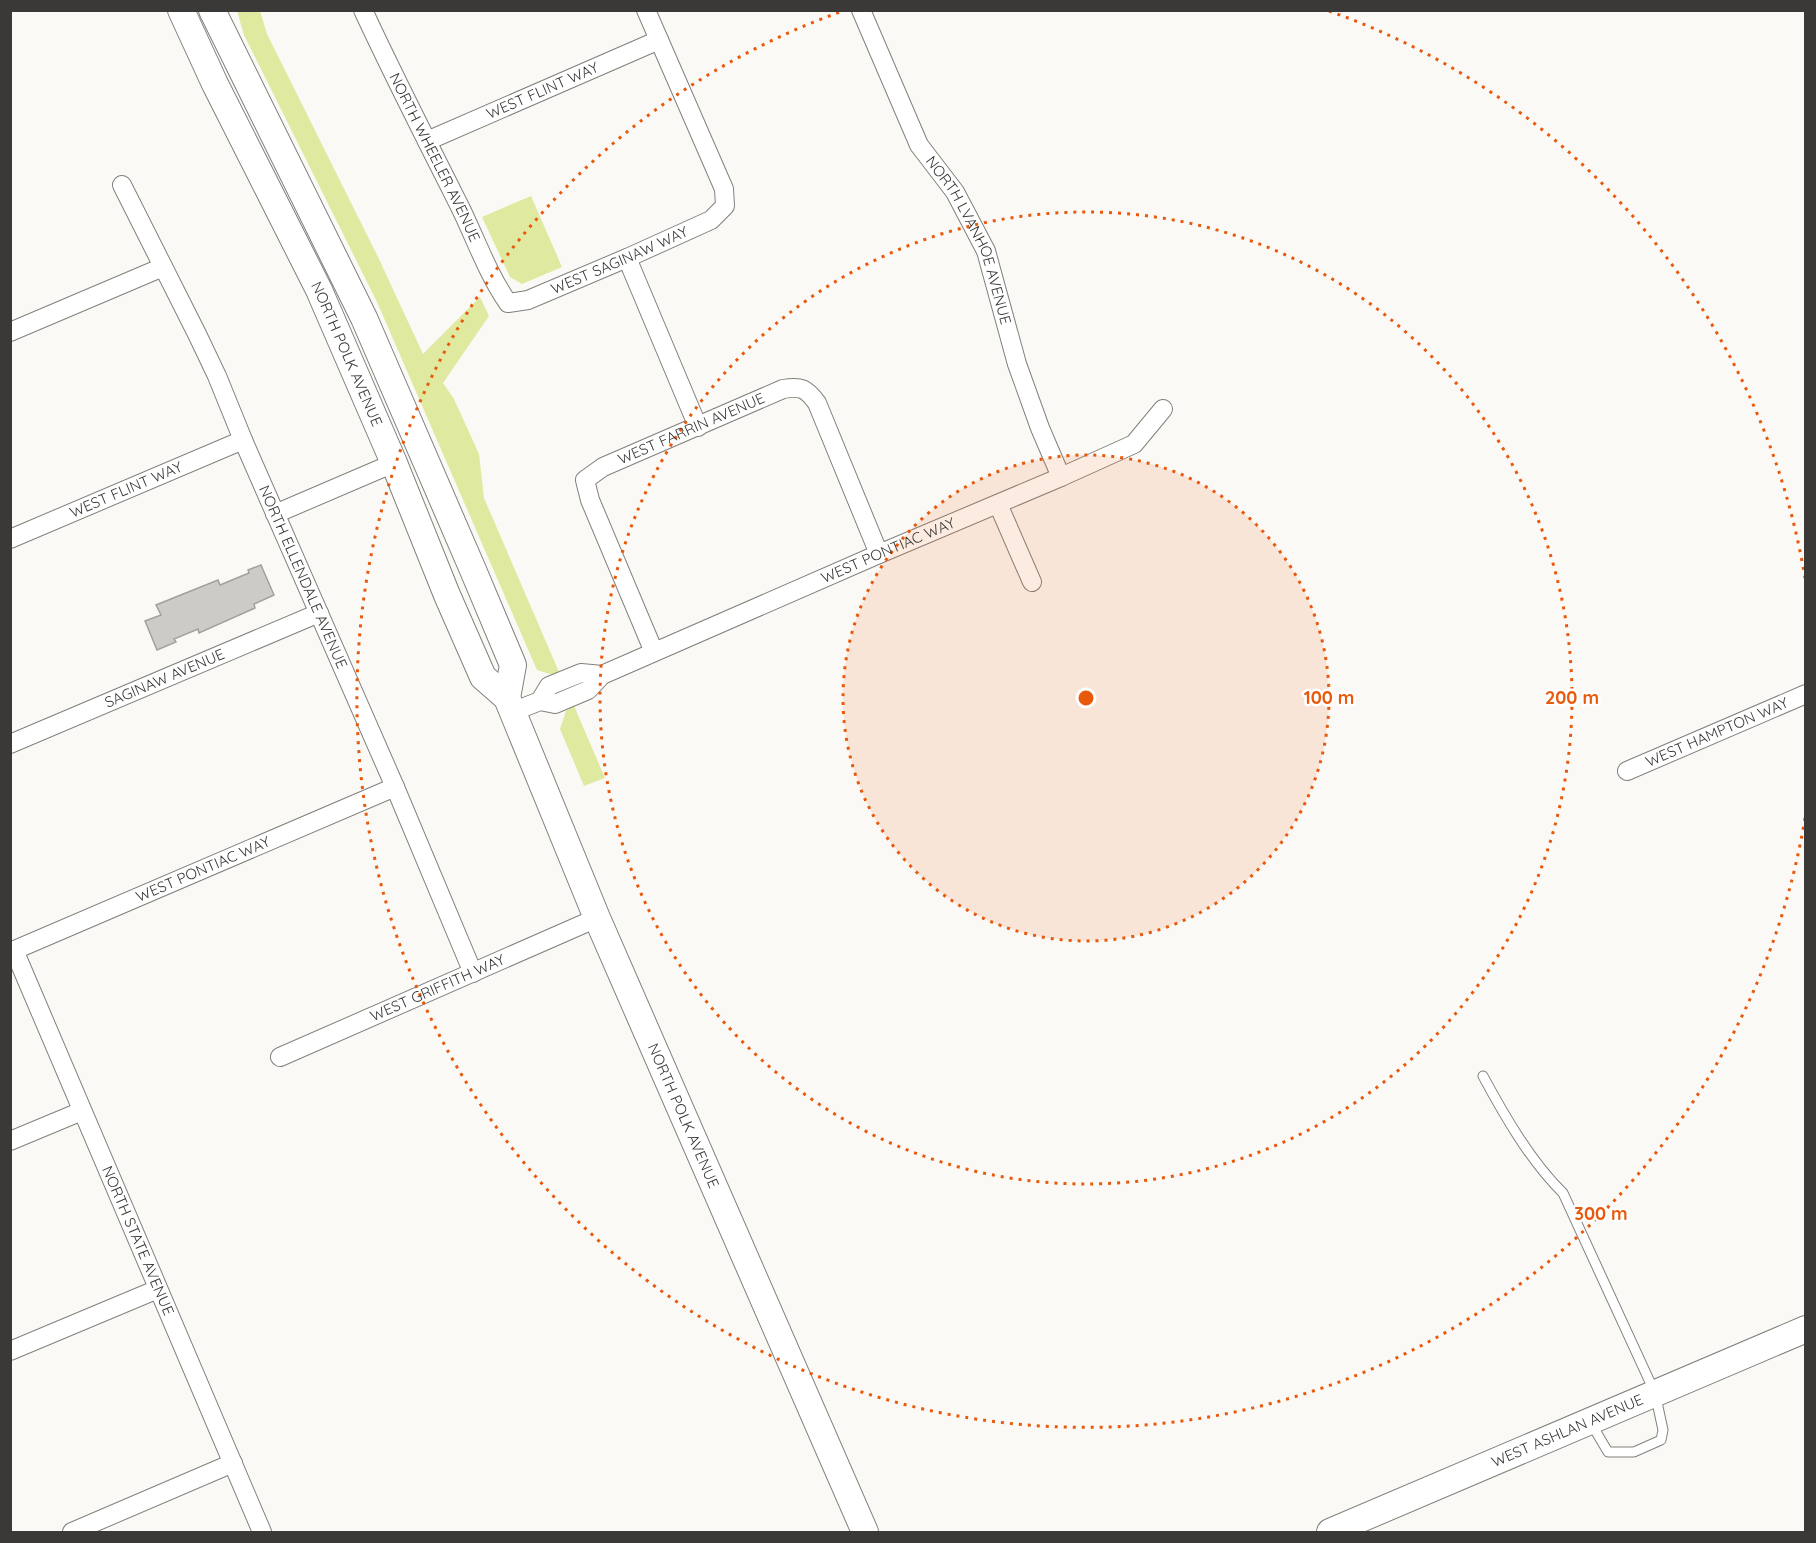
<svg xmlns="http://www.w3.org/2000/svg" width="1816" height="1543" viewBox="0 0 1816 1543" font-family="Quicksand,sans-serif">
<rect width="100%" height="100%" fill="#fbf9f5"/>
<!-- green -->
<path fill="#dfe99f" d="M237 11H260L267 34 378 257 423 354 480 297 489 316 443 383 454 399 479 454 484 498 559 672 553 675 537 670 377 302 244 35Z
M531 196 562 267 522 284 510 277 482 217Z
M574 706 605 778 584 786 560 729 566 711Z"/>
<!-- building -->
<path fill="#cdcbc8" stroke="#a3a19e" stroke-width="1.5" d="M261 565 274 595 254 604 255 608 199 633 198 629 174 639 176 642 157 650 145 621 161 615 156 605 218 580 220 585 249 573 248 570Z"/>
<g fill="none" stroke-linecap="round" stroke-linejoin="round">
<defs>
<path id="lane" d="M1483 1076C1504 1115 1531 1162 1563 1193L1655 1393 1663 1430 1661 1440 1634 1452H1608L1595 1430 1592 1421"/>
<g id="street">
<path id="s1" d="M363 10C394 77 428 143 461 209 476 240 488 274 508 303L528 300 627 258 711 220 725 206 724 189 646 10"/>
<path id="s2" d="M861 10 919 145 955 192 986 251 1017 364 1040 428 1061 477"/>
<path id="s3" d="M427 141 659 40"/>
<path id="s4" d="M122 185 197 334 217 376 243 440 395 787 473 973"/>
<path d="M627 258 698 427"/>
<path d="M10 332 163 267"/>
<path d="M998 504 1032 582"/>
<path d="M275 514 394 463"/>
<path id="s5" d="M10 539 243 440"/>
<path id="s6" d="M654 652 590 500 585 480 603 467 783 389C801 386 806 388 817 403L879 554"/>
<path id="s7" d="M602 675 879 554 1061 477 1134 444 1163 409"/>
<path d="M512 712 540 701 555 704 588 690 602 675 581 673 549 686 540 701"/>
<path id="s8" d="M10 744 319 613"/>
<path id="s9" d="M1627 771 1806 694"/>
<path id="s10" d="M14 950 262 1532"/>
<path id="s11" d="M10 952 395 787"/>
<path id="s12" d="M280 1057 597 918"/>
<path d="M10 1141 82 1111"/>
<path d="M10 1351 158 1289"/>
<path d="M72 1532 233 1463"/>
</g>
<g id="secondary">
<path id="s13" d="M181 10 215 84 319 290 394 463 447 595 483 677 507 698 597 918 865 1532"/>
<path d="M212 10 364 318 473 570 513 665 507 698"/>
<path id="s14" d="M1330 1532 1806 1329"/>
</g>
</defs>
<!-- lane casing -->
<use href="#lane" stroke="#82807d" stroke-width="11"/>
<!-- street casing -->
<use href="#street" stroke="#82807d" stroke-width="20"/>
<!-- secondary casing -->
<use href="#secondary" stroke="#82807d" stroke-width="28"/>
<!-- lane -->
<use href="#lane" stroke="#fff" stroke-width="9"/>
<!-- street -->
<use href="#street" stroke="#fff" stroke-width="18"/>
<!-- secondary -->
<use href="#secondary" stroke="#fff" stroke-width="26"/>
</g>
<!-- distance rings -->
<circle cx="1086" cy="698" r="243" fill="#e8590c" fill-opacity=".12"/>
<g fill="none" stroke="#e8590c" stroke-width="3" stroke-dasharray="3 6">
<circle cx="1086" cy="698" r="243"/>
<circle cx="1086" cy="698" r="486"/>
<path d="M1805 818A729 729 0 1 1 843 11M1329 11A729 729 0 0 1 1805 578"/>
</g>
<g text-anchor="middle" stroke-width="5" stroke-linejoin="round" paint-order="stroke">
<!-- street labels -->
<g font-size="15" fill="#3a3938" stroke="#fff">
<text dy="5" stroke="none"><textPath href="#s3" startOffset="126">WEST FLINT WAY</textPath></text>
<text dy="5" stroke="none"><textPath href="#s1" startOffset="164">NORTH WHEELER AVENUE</textPath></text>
<text dy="5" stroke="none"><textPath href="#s2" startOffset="256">NORTH LVANHOE AVENUE</textPath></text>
<text dy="5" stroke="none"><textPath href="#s1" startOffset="447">WEST SAGINAW WAY</textPath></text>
<text dy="5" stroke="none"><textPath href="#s13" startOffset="382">NORTH POLK AVENUE</textPath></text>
<text dy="5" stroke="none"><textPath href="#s6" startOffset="304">WEST FARRIN AVENUE</textPath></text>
<text dy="5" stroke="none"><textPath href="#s5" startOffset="126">WEST FLINT WAY</textPath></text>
<text dy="5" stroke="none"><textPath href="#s7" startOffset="312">WEST PONTIAC WAY</textPath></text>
<text dy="5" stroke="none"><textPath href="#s4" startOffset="432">NORTH ELLENDALE AVENUE</textPath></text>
<text dy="5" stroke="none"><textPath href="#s8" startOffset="168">SAGINAW AVENUE</textPath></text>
<text dy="5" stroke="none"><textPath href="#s9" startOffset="98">WEST HAMPTON WAY</textPath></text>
<text dy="5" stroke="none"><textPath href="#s11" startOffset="210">WEST PONTIAC WAY</textPath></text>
<text dy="5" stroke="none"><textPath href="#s12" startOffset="172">WEST GRIFFITH WAY</textPath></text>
<text dy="5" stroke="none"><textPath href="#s13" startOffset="1218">NORTH POLK AVENUE</textPath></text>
<text dy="5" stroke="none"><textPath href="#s10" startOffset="316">NORTH STATE AVENUE</textPath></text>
<text dy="5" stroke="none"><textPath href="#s14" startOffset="258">WEST ASHLAN AVENUE</textPath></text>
</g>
</g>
<circle cx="1086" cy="698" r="9" fill="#e8590c" stroke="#fff" stroke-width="3"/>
<g font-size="18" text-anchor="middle" font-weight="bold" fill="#e8590c" stroke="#fff" stroke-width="5" stroke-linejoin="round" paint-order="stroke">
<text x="1329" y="704">100 m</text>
<text x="1572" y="704">200 m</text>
<text x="1601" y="1220">300 m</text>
</g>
<!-- border -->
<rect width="1816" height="1543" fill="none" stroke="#3a3938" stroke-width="24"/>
</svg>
